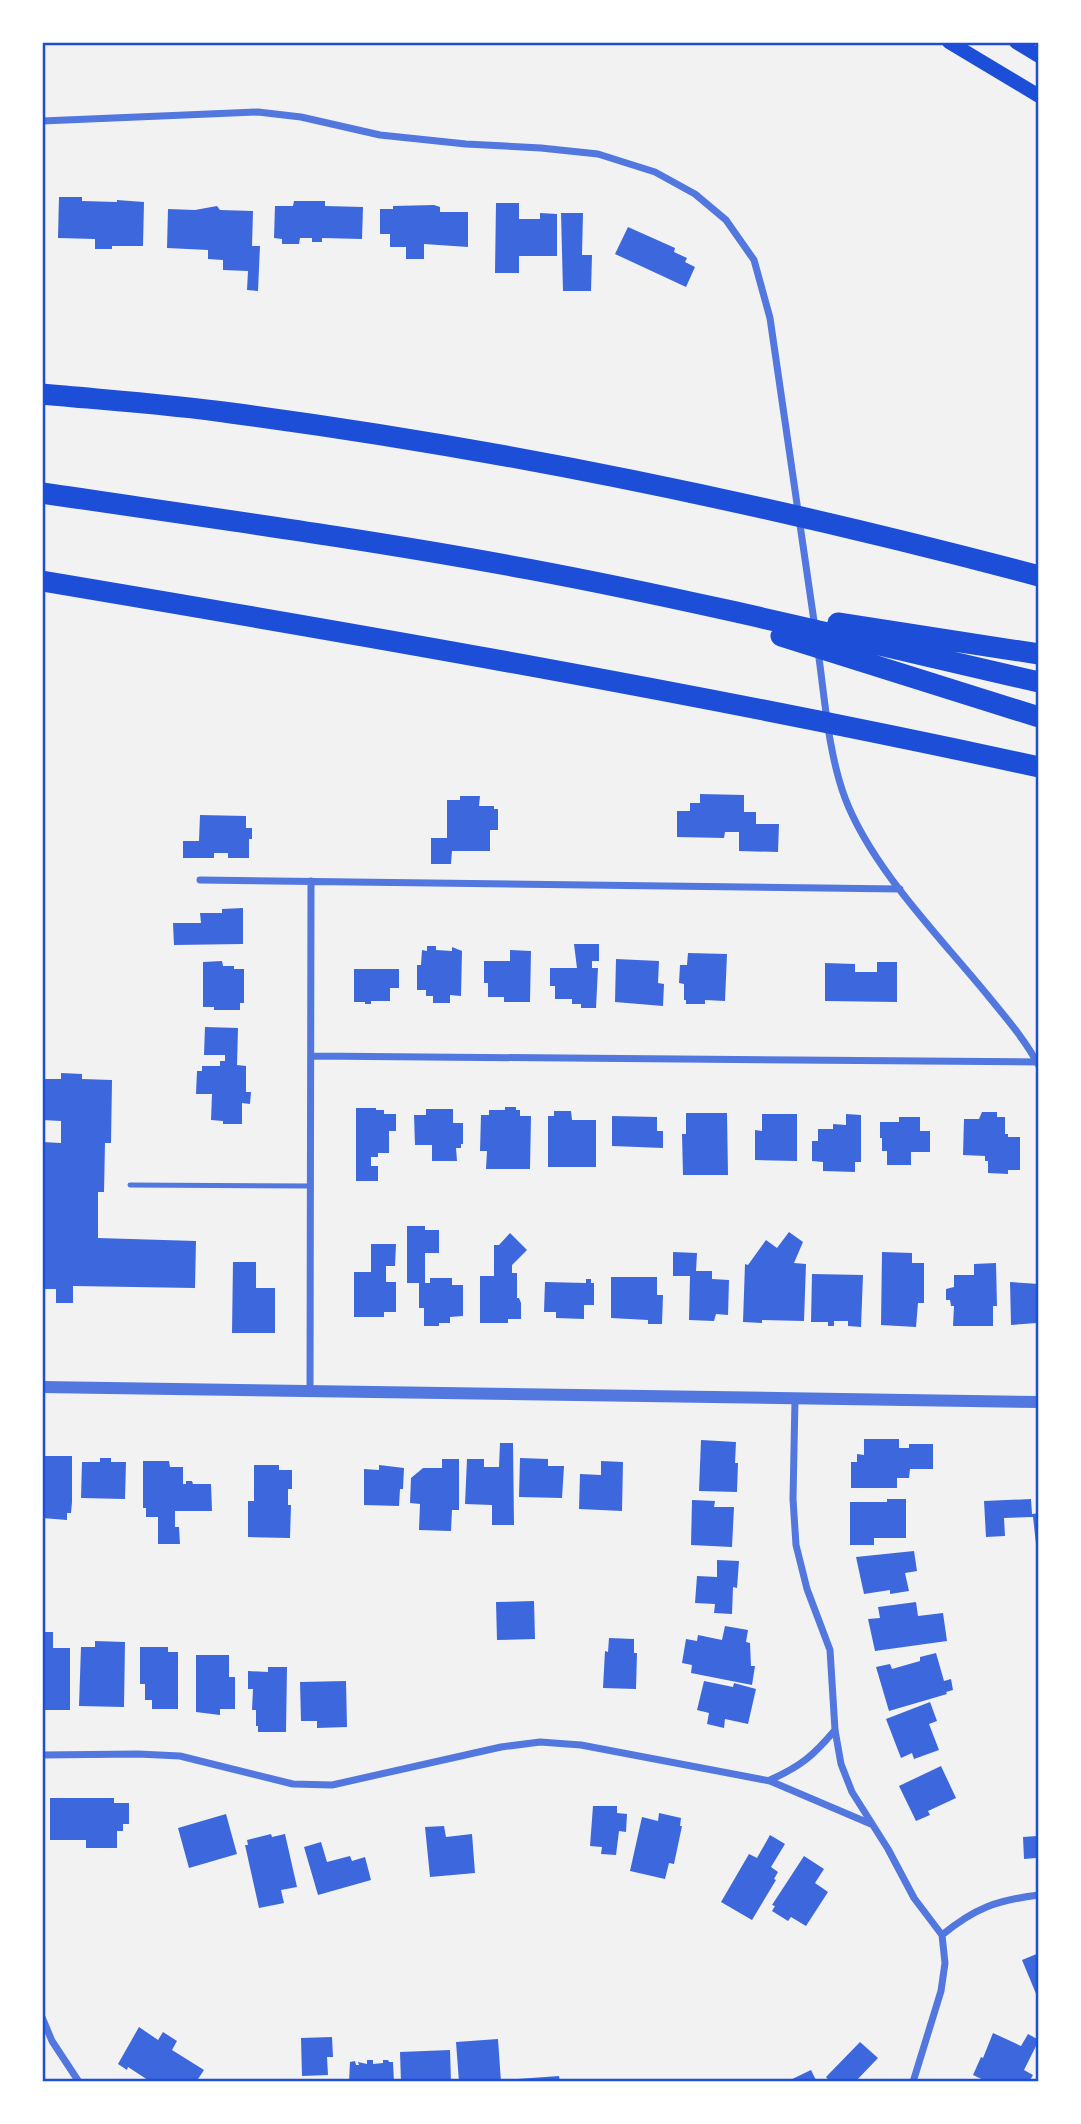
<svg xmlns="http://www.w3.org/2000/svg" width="1081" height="2124" viewBox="0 0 1081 2124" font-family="Jost,sans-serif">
<rect width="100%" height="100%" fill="#f2f2f2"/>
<!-- building -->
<path fill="#3d67dc" d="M59 197H82V201L117 202V200L144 202 143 246H112V249H95V239L58 238Z
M294 201H325V206L363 207 362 239 322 238V242H312V238H300L299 244H282V239L274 238 275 206H293Z
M496 203H519V219H540V213L557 214V256H519V273H495Z
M434 205 440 207V212H468V247L424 244V259H406V247H390V234H380V209H393V206Z
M217 206 220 210 253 211 252 246H260L258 291 247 290 248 271 223 270V260L208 259V250L167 248 168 209 195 210Z
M561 213H583L582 255H592L591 291H563Z
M628 227 675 248 674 252 687 258 685 262 695 267 686 287 615 254Z
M700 794 744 795V812H756V824H779L778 852 739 851V832H725L724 838 677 837V811H690V803H700Z
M460 796H480L479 806H494V809H498V830H490V851H452L451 864H431V838H447V800H460Z
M200 815 246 816V828H252V839H249V858H228V853H214V858H183V841H199Z
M243 908V944L174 945 173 923H201L200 913H222V909Z
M574 944H599V961H592V968H598L596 1008H581V1004H572V999H555V986H550V968H577Z
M427 946H436V950L452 951V947L462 951 461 996 450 995V1003H433V996H426V990H417V965H421L422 950 427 951Z
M510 950 531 951 530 1002H504V997H488V983H484V961H510Z
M688 953 727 954 725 1001 705 1000V1004H686V1000H684V984L679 983 680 965H687Z
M616 959 659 961 658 983 664 984 663 1006 615 1002Z
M222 961 223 966H234V969H244V1003H240V1010H214V1007H203V962Z
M877 962H897V1002L825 1001V963L855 964V972H877Z
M354 969H399V988H390V1001H371V1004H365V1002H354Z
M205 1027 238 1028 237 1065 246 1066V1092H251L250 1104 242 1103V1124H223V1121L211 1120 212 1094H196L197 1071H202V1066H220V1061H225V1055H204Z
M61 1073 82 1074V1079L112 1080 111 1143H105L104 1192H98V1238L196 1241 195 1288 73 1286V1303H56V1289H42L44 1224H42V1203H44L45 1191H42V1142L61 1143V1121L42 1120V1079H61Z
M505 1107H516V1110H520V1116H531L530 1169H486L487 1151H480L481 1115H489V1110H505Z
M356 1108H376V1110H384V1114H396V1131H389V1153H378V1157H371V1166H378V1181H356Z
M426 1109H453V1123H463V1144H461V1148H456L457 1161H432V1145H415L414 1115H426Z
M554 1111H571L572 1120H596V1167H548V1116H554Z
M982 1112H997V1117H1005V1134H1008V1137H1020V1170H1008V1174L988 1173V1161H985V1156L963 1155 964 1119H979Z
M686 1113H727L728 1175H683L682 1134H686Z
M762 1114H797V1161L755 1160V1130L762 1131Z
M846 1114 861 1115V1162H855V1172L823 1171V1162L812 1161V1141H818V1129H833V1124L846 1125Z
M612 1116 657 1117V1131H663V1148L612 1146Z
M899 1117H920V1131H930V1152H911V1165H887V1151H882V1138H880V1122H899Z
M407 1226H425V1230H439V1253H425V1283H430V1278H452V1285H463V1316L450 1317V1323H439V1326H424V1308H419V1283H407Z
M789 1232 803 1242 794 1263 806 1264 804 1321 762 1320V1323L743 1322 745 1264 748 1265 766 1240 777 1248Z
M510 1233 527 1250 512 1265V1273H517V1298H519L521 1303V1319H508V1323H480V1276H494V1245H499Z
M371 1244H396L395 1266H386V1282H396V1312H384V1317H354V1272H371Z
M673 1252 697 1253 696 1271H712V1279L729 1280 728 1315 716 1314 714 1321 689 1320 690 1276H673Z
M882 1252 912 1253V1263H924V1303H918L916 1327 881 1325Z
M233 1262H256V1288H275V1333H232Z
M996 1263 997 1306H993V1326H953L954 1306H951L950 1300H946V1289L954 1287V1275H974V1264Z
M812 1274 863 1275 861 1327 848 1326V1321H834V1326H828V1322H811Z
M611 1277H657V1295H663L662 1324H648V1320L611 1318Z
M586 1279H591V1283H594V1305H584V1319L556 1318V1312H544L545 1282 586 1283Z
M1010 1282 1039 1284 1037 1323 1011 1325Z
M864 1439H899V1448H909V1444H933V1469H910L909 1478H897V1488H851V1462H857V1454L864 1455Z
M701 1440 736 1442 735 1463H738L737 1492 699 1491Z
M500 1443H513L514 1525H492V1505L465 1504 467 1459H484V1467H499Z
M44 1456H72V1502L71 1513H67V1520L42 1518V1464H44Z
M100 1458H111V1462H126L125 1499 81 1498 82 1462H100Z
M520 1458 548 1459V1466H564L562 1498 519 1497Z
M442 1459H459V1510H452L451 1531 419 1530 420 1504 410 1503 411 1478 423 1468H442Z
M143 1461H169L170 1467H183V1484H186V1481H192L193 1484H211L212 1511H175V1527H179L180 1544H158V1517H146V1508H143Z
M601 1461 623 1462 622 1511 579 1509 580 1474 601 1475Z
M254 1465H279V1470H292V1489H288V1505H291L290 1538 248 1537V1501H254Z
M379 1465 404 1468 403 1489H400L399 1506 364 1505V1469L379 1470Z
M887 1499H906V1538H874V1545H850V1502H887Z
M1031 1499 1032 1514 1039 1513V1553H1037L1033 1517 1004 1518 1005 1536 986 1537 984 1501Z
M692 1500 715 1501 714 1507H734L732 1547 691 1545Z
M914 1551 917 1571 905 1573 909 1591 890 1594V1590L864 1594 856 1557Z
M717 1560 739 1561 737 1588 733 1587 732 1614 714 1613 715 1604 695 1603 697 1576 717 1577Z
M534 1601 535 1639 497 1640 496 1602Z
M916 1602 918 1616 943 1613 947 1641 875 1651 868 1619 880 1618 878 1607Z
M725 1626 748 1630 746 1642 750 1643 751 1666H755L752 1685 691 1673 692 1665 682 1663 686 1639 697 1641 698 1635 722 1640Z
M42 1632H53V1648H70V1710H42Z
M609 1638 634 1639V1653H637L636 1689 603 1688 605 1651 608 1652Z
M95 1641 125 1642 124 1707 79 1706 81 1647H95Z
M140 1647H168V1652H178V1709H152V1700H145V1684H140Z
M936 1653 944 1681 951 1679 953 1690 946 1692 947 1694 889 1711 876 1667 890 1664 892 1669 920 1661V1657Z
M196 1655H229V1677H235V1709H220V1715L196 1712Z
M268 1667H287L286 1732H258V1726H256V1710H252L253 1689H248V1671L268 1672Z
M346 1681 347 1727 317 1728V1721H301L300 1682Z
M704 1681 733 1687 734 1683 756 1689 748 1724 725 1719 724 1728 707 1724 709 1713 697 1710Z
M930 1702 937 1721 929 1724 939 1750 914 1759 912 1753 901 1758 886 1719Z
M941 1766 956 1798 928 1811 930 1815 916 1821 899 1786Z
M50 1798H114V1803H129V1824H123V1831H117V1848H86V1840H50Z
M593 1806H617V1813L627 1814 626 1832 619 1831 616 1855 601 1854 602 1847 590 1846Z
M659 1813 681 1818 680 1826H682L674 1864 669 1863 665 1879 630 1871 642 1817 658 1821Z
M226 1814 237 1854 189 1868 178 1828Z
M444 1826 446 1837 472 1834 475 1873 430 1877 425 1827Z
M1036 1830H1039V1865H1036V1858L1024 1859 1023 1837 1037 1836Z
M271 1834 272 1837 285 1834 297 1887 281 1890 284 1903 259 1908 245 1845H248L247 1840Z
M770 1835 785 1844 771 1867 778 1872 774 1879 776 1880 752 1920 721 1902 749 1854 757 1858Z
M321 1842 327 1862 350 1856 352 1861 365 1857 371 1880 318 1895 304 1847Z
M804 1856 824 1869 815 1883 828 1892 806 1926 791 1917 788 1921 772 1911 775 1906 772 1905Z
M1039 1953V2001L1022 1960Z
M139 2027 158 2040 163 2032 177 2041 172 2050 204 2070 196 2082H151L128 2067 127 2070 118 2064Z
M993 2033 1021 2046 1028 2034 1039 2040 1024 2070 1033 2075 1029 2082H988L973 2075 981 2057 983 2058Z
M332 2037 333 2057H327L328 2075 302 2076 301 2038Z
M498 2039 501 2082H459L456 2042Z
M860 2042 878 2058 855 2082H830L826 2077Z
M450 2050 451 2082H401L400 2052Z
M367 2060H373V2064L383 2063V2060H388L389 2062H393L394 2082H349L350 2062 355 2061 356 2065H359L358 2062 367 2064Z
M811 2070 817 2082H786Z
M559 2076 560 2082H518L517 2079Z"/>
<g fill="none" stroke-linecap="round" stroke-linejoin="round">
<!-- service -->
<path stroke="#5277de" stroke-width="5" d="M130 1185 311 1186"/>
<!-- minor -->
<path stroke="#5277de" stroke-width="7" d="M42 121 258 112 301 117 380 135 466 144 541 148 598 154 655 172 695 194 726 220 754 260 770 318 815 628
M818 651C825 699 828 752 845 798 872 869 941 938 989 997 1007 1019 1026 1041 1039 1066
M200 880 900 889
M312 1056 1037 1062
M310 1391 311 881
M795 1399 793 1499 796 1545 807 1589 830 1650 835 1730 841 1764 852 1792 888 1849 914 1898 942 1935 945 1963 941 1991 913 2082
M42 1755 138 1754 180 1756 293 1784 332 1785 501 1747 540 1742 581 1745 770 1781 871 1824
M770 1780C801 1766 813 1756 835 1730
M942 1935C975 1908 997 1900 1039 1895
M42 2017 52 2041 79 2082"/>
<!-- tertiary -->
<path stroke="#5277de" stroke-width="12" d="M42 1387 1039 1402"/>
<!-- secondary -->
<path stroke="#1d4ed8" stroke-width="14" d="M949 42 1039 96
M1016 42 1039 56"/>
<!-- motorway -->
<path stroke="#1d4ed8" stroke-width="21" d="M42 394C105 400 169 404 231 413 506 449 772 505 1039 576
M42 493C204 517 367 539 528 569 699 601 869 643 1039 682
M42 581C375 637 709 695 1039 767
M838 623 1039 654
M781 636 1039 717"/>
</g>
<!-- border -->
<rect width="1081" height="2124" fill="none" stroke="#ffffff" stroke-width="88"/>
<rect x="44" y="44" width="993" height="2036" fill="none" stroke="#1d4ed8" stroke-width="2.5"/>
</svg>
